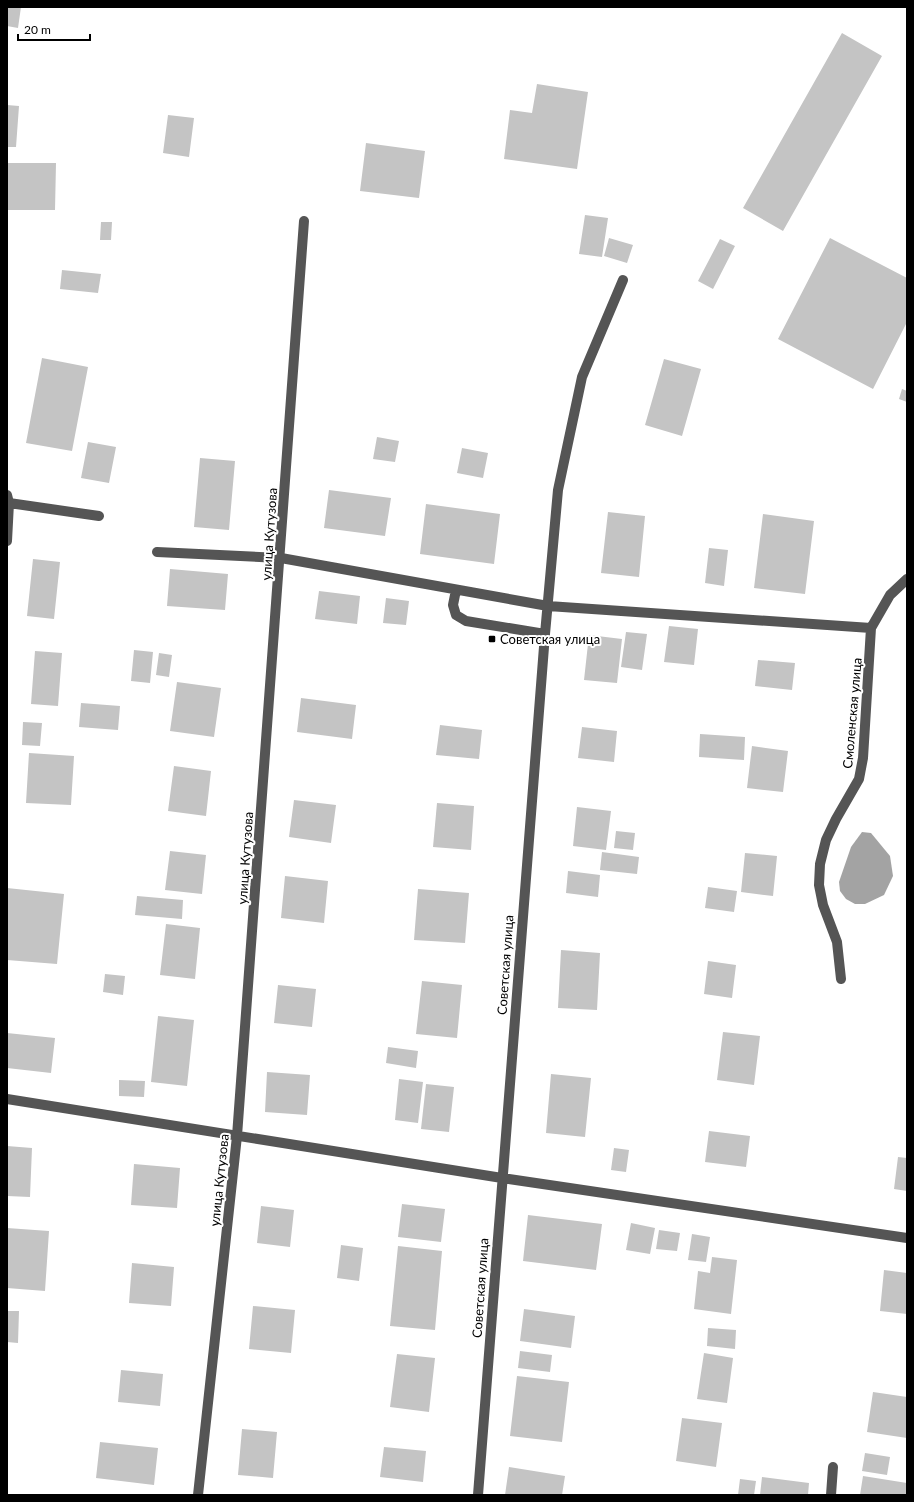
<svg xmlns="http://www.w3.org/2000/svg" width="914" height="1502" viewBox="0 0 914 1502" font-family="Lato,sans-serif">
<rect width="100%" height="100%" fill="#fff"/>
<!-- water -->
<path fill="#a3a3a3" d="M862 832 871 833 890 856 893 876 884 895 865 904H855L846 899 840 891 839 882 851 847Z"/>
<!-- building -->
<path fill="#c4c4c4" d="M7 7H21L18 28 7 26Z
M842 33 882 56 783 231 743 208Z
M537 84 588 92 577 169 504 159 510 110 532 113Z
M7 105 19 106 16 147H7Z
M168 115 194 118 189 157 163 153Z
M366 143 425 151 419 198 360 191Z
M8 163H56L55 210H8Z
M585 215 608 218 602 257 579 254Z
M101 222H112L111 240H100Z
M609 238 633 245 627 263 604 256Z
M830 238 907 278V322L873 389 778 339Z
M720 239 735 246 713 289 698 281Z
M62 270 101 274 98 293 60 289Z
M42 358 88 367 72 451 26 443Z
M664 359 701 369 682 436 645 425Z
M902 389 907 391V402L899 399Z
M377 437 399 441 395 462 373 459Z
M88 442 116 447 109 483 81 478Z
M462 448 488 453 483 478 457 473Z
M200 458 235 461 229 530 194 527Z
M329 490 391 498 385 536 324 528Z
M426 504 500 514 494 564 420 554Z
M608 512 645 516 639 577 601 573Z
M763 514 814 521 805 594 754 588Z
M709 548 728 550 724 586 705 583Z
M33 559 60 562 54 619 27 616Z
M170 569 228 574 225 610 167 606Z
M319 591 360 596 357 624 315 619Z
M386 598 409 601 406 625 383 623Z
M669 626 698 629 694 665 664 662Z
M626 632 647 634 642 670 621 667Z
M589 635 622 639 617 683 584 680Z
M134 650 153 652 150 683 131 681Z
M35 651 62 653 58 706 31 704Z
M159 653 172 655 169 677 156 675Z
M758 660 795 663 792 690 755 686Z
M177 682 221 688 214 737 170 731Z
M301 698 356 705 352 739 297 732Z
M81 703 120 706 118 730 79 727Z
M23 722 42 723 40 746 22 745Z
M440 725 482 730 479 759 436 755Z
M582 727 617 731 614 762 578 758Z
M700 734 745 737 744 760 699 757Z
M752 746 788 751 783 792 747 788Z
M29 753 74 756 71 805 26 803Z
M174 766 211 771 206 816 168 811Z
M294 800 336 805 331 843 289 837Z
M437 803 474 806 471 850 433 847Z
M577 807 611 811 606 850 573 846Z
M616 831 635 833 633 850 614 848Z
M170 851 206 855 202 894 165 890Z
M602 852 639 857 637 874 600 870Z
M745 853 777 856 773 896 741 892Z
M568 871 600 875 598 897 566 893Z
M285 876 328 881 324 923 281 918Z
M708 887 737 891 734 912 705 908Z
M7 888 64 894 57 964 7 960Z
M418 889 469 893 465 943 414 940Z
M137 896 183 900 182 919 135 915Z
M166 924 200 928 195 979 160 975Z
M561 950 600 953 597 1010 558 1008Z
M708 961 736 965 732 998 704 994Z
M105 974 125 976 123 995 103 992Z
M422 981 462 985 457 1038 416 1034Z
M278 985 316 989 312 1027 274 1023Z
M158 1016 194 1020 187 1086 151 1082Z
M723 1032 760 1036 754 1085 717 1080Z
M7 1033 55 1038 51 1073 7 1068Z
M388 1047 418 1051 416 1068 386 1063Z
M267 1072 310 1075 307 1115 265 1112Z
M551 1074 591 1078 585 1137 546 1133Z
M399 1079 423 1082 418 1123 395 1120Z
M119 1080 145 1081 144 1097 119 1096Z
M426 1084 454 1087 449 1132 421 1129Z
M709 1131 750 1136 746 1167 705 1162Z
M7 1146 32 1148 30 1197 7 1196Z
M614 1148 629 1150 626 1172 611 1170Z
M898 1157 907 1158V1191L894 1189Z
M134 1164 180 1168 177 1208 131 1205Z
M402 1204 445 1209 441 1242 398 1237Z
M261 1206 294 1210 290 1247 257 1243Z
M528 1215 602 1224 596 1270 523 1261Z
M631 1223 655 1228 650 1254 626 1250Z
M7 1228 49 1231 45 1291 7 1288Z
M659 1230 680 1233 677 1251 656 1249Z
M692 1234 710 1237 706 1262 688 1260Z
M341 1245 363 1248 359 1281 337 1278Z
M398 1246 442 1251 435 1330 390 1326Z
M712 1257 737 1260 731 1314 694 1309 698 1271 710 1273Z
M132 1263 174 1267 171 1306 129 1303Z
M884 1270 907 1273V1314L880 1311Z
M253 1306 295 1310 291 1353 249 1349Z
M524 1309 575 1316 571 1348 520 1341Z
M7 1311H19L18 1343 7 1342Z
M708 1328 736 1330 735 1349 707 1346Z
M520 1351 552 1355 550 1372 518 1368Z
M704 1353 733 1358 727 1403 697 1399Z
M397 1354 435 1358 429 1412 390 1407Z
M121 1370 163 1374 160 1406 118 1402Z
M517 1376 569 1382 562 1442 510 1436Z
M873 1392 907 1397V1438L867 1432Z
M682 1418 722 1423 716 1467 676 1461Z
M242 1429 277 1432 273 1478 238 1475Z
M100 1442 158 1448 154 1485 96 1478Z
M384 1447 426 1451 423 1482 380 1477Z
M865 1453 890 1457 887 1475 862 1471Z
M509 1467 565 1476 562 1495H505Z
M863 1476 907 1483V1495H860Z
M762 1477 809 1483 808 1495H760Z
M740 1479 756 1481 754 1495H738Z"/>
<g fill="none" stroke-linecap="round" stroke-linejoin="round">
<!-- minor -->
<path stroke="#555" stroke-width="10" d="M7 495 9 503 7 541
M9 503 99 516
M157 552 281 558 548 606 871 628
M456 590 453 605 456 615 466 621 545 634
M841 979 837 942 823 905 819 885 820 864 826 840 836 819 859 779 863 758 871 628 890 595 907 579
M7 1099 502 1178 907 1238
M198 1495 237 1136 304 221
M478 1495 545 634 558 490 582 377 623 280
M831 1495 833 1467"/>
</g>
<!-- markers -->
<rect fill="#000" stroke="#fff" stroke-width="1.5" x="488" y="635" width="8" height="8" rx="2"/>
<g text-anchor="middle" stroke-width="4" stroke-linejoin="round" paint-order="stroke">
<!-- street labels -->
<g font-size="13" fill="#000" stroke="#fff">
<text transform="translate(269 534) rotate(-86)" y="5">улица Кутузова</text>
<text transform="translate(852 713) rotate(-85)" y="5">Смоленская улица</text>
<text transform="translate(245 858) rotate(-86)" y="5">улица Кутузова</text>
<text transform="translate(505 965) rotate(-86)" y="5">Советская улица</text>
<text transform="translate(219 1180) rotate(-84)" y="5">улица Кутузова</text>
<text transform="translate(480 1288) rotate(-86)" y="5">Советская улица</text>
</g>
<!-- poi labels -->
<g font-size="13" fill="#000" stroke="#fff" text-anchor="start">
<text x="500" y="644">Советская улица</text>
</g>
</g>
<!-- border -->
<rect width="914" height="1502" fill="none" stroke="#000000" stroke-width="16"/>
<!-- scale -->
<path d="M18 34v6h72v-6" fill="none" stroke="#000000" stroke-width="2"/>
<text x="24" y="34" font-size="12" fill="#000000" stroke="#ffffff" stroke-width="3" paint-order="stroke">20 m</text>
</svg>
